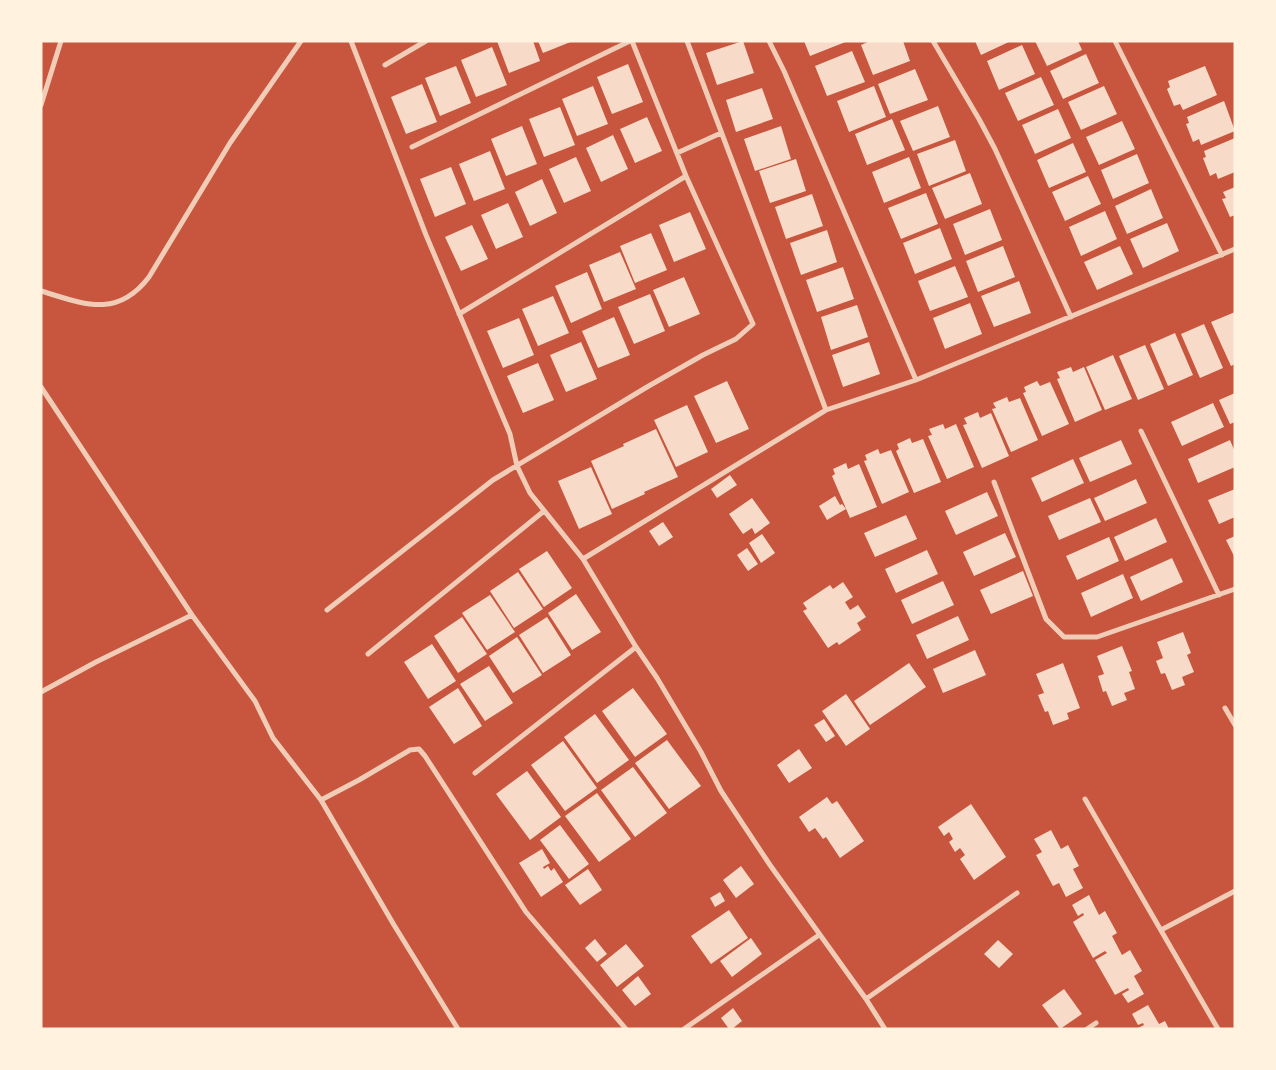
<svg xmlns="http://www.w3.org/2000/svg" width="1276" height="1070" viewBox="0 0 1276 1070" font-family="Jost,sans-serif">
<rect width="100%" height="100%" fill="#c8553d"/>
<!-- building -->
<path fill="#f7dbc8" d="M497 41H533L540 61 509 73Z
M538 41H573L543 53Z
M743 41 754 73 717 85 706 53Z
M804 41H848L810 56Z
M870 41H903L910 61 873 75 861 45Z
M975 41H1011L981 55Z
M1035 41H1078L1082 50 1047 66Z
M1022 45 1035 74 999 90 987 61Z
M492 47 507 85 476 97 461 60Z
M852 51 865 82 827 96 815 66Z
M1086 54 1099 83 1063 99 1050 71Z
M628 64 643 102 612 114 597 77Z
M456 66 471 103 440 116 425 78Z
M1205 66 1217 95 1183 110 1180 104 1174 106 1167 89 1170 87 1168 81Z
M915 69 928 100 890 114 878 84Z
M1041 77 1054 105 1018 121 1005 93Z
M422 84 437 122 406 134 391 97Z
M593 86 608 124 577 136 562 99Z
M874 86 886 117 849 132 837 101Z
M1104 86 1117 114 1081 130 1068 102Z
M762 88 773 119 736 132 726 100Z
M1224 101 1235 131 1201 145 1199 139 1193 142 1186 124 1189 123 1187 117Z
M938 106 950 137 913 151 900 121Z
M560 107 575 145 544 157 529 119Z
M1058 109 1071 138 1035 154 1022 125Z
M647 117 662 151 635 163 620 129Z
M892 119 905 150 867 165 855 134Z
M1122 121 1135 149 1099 165 1086 137Z
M522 126 537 164 506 176 491 139Z
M781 126 791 159 755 171 744 139Z
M613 135 628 169 601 182 586 148Z
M1235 138V172L1218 179 1216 173 1210 176 1203 158 1206 157 1204 151Z
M955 140 966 171 929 186 917 154Z
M1073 143 1086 172 1049 188 1037 160Z
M490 151 505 189 474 201 459 164Z
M1137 154 1149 183 1113 199 1101 170Z
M576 157 591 191 564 203 549 169Z
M909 157 921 188 884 203 872 172Z
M796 159 806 191 770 203 759 171Z
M451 167 466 204 435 217 420 179Z
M970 173 982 204 945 219 932 188Z
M1088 176 1101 204 1065 221 1052 192Z
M542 179 557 213 530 226 515 192Z
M1235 187V215L1230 217 1222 199 1226 198 1223 192Z
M1151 189 1163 218 1127 234 1115 206Z
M926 193 938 224 901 239 888 208Z
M812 194 823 226 786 239 775 207Z
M508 203 523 237 496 249 481 215Z
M990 209 1002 240 965 255 953 224Z
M1105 211 1117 239 1081 256 1069 227Z
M690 212 706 249 674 262 659 225Z
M1167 223 1179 251 1143 268 1130 239Z
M472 225 488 259 461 271 445 237Z
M940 228 952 259 915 274 903 243Z
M827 230 837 262 801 275 790 243Z
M651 233 667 270 635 283 620 246Z
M1003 246 1015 277 978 292 966 261Z
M1120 246 1133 274 1097 290 1084 262Z
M620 252 636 289 604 302 589 265Z
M955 266 968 297 930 311 918 281Z
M843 267 854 299 817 312 806 280Z
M587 272 602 309 571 323 555 286Z
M684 277 700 314 669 327 653 290Z
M1019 281 1031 313 994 327 981 296Z
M650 294 665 331 634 344 618 307Z
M553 296 569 333 538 346 522 309Z
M970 303 982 334 945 349 933 318Z
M857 305 868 337 831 350 821 317Z
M1235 312V364L1231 366 1211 322Z
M614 317 630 355 598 368 582 331Z
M519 318 534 355 503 368 487 331Z
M1204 324 1223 368 1200 378 1181 334Z
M1175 333 1193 375 1168 386 1150 344Z
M581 342 597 379 566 392 550 355Z
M869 342 880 374 843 387 832 355Z
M1145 345 1164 389 1138 400 1119 356Z
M1113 355 1132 399 1105 410 1086 367Z
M538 363 554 400 523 413 507 376Z
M1071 367 1073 372 1084 367 1102 410 1075 422 1057 379 1060 378 1057 372Z
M727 381 749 429 716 443 694 396Z
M1037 381 1040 386 1050 382 1069 424 1042 436 1023 393 1026 392 1024 387Z
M1235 393V422L1230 424 1219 400Z
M1007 397 1009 402 1020 398 1038 440 1011 452 992 409 996 408 993 403Z
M1213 403 1224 427 1182 446 1171 422Z
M687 405 708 452 676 467 654 420Z
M978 412 980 418 991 413 1009 456 982 468 963 425 967 424 964 418Z
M943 424 945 429 956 424 974 467 947 479 928 436 932 435 929 429Z
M656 429 678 477 644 492 645 494 612 509 591 461 624 446 623 444Z
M910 438 912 443 923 439 941 482 914 493 896 451 899 449 897 444Z
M1121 440 1132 464 1090 482 1079 458Z
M1230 440 1235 452V467L1198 483 1188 459Z
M878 449 880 454 891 450 909 492 882 504 864 461 867 460 865 455Z
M1073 459 1084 483 1042 502 1031 478Z
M846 463 848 469 859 464 877 507 850 518 832 476 835 474 833 469Z
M591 467 612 514 579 529 558 481Z
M730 475 737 485 717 498 711 489Z
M1136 479 1147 503 1105 521 1094 498Z
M1235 489V517L1219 524 1208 500Z
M987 492 998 516 956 535 945 511Z
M835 496 840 505 842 504 846 509 827 520 819 506Z
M752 498 770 523 755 534 752 528 743 534 729 514Z
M1090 498 1101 522 1059 540 1048 516Z
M906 515 917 539 875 557 864 533Z
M1156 518 1167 542 1125 561 1114 537Z
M663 522 673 537 659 546 649 531Z
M1005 533 1016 557 974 576 963 552Z
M762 534 775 553 761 563 749 543Z
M1235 536V558L1226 540Z
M1109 537 1119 561 1077 580 1066 556Z
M747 548 758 564 748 571 737 555Z
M927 550 938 574 896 593 885 569Z
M547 551 572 588 544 607 519 569Z
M1172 558 1183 582 1141 601 1130 577Z
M1023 571 1033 596 991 614 980 590Z
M518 572 543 609 514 628 490 591Z
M1123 574 1133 598 1091 617 1081 593Z
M943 581 954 605 912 624 901 600Z
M843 582 853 597 845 602 850 610 858 605 866 617 857 623 861 630 839 645 837 642 828 648 803 611 807 609 803 603 830 585 833 589Z
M576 594 601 632 572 650 548 613Z
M490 595 515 632 487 650 462 613Z
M958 616 969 640 927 659 916 635Z
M462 617 487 654 458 673 434 636Z
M547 617 571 655 543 673 519 635Z
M1183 632 1191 653 1187 655 1194 672 1182 677 1185 685 1172 690 1165 673 1161 674 1156 661 1163 658 1157 642Z
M517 637 542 675 513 693 489 656Z
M432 644 456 681 428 699 404 662Z
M1122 646 1132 671 1129 672 1135 689 1124 693 1127 700 1112 706 1106 691 1103 692 1098 676 1104 674 1097 656Z
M975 650 986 675 943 693 933 669Z
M909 663 926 687 870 725 854 701Z
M1063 663 1080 708 1067 713 1069 719 1053 725 1048 711 1045 712 1038 695 1044 693 1036 674Z
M489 666 513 703 485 721 460 684Z
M458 688 482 726 454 744 429 707Z
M633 688 667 734 635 757 602 711Z
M846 694 870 729 846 746 822 711Z
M595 714 629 760 597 783 564 737Z
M824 719 835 736 826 742 814 725Z
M667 740 701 786 669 809 635 763Z
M563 741 597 788 565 811 531 765Z
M799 749 812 768 789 783 777 765Z
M633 767 667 813 635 837 601 790Z
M527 771 561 817 530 840 496 794Z
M597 793 631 839 599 862 565 816Z
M827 797 832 804 837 801 864 841 840 858 826 837 823 839 815 828 809 832 799 817Z
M971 804 1006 857 974 880 960 859 965 855 960 848 955 852 949 842 953 839 949 832 944 836 938 827Z
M560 825 589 864 569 879 540 840Z
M1051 830 1061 849 1068 845 1079 866 1073 869 1083 888 1066 897 1059 883 1053 886 1036 855 1042 852 1034 839Z
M542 849 550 863 543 867 544 869 548 866 551 871 554 868 563 882 541 897 519 863Z
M741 866 754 884 736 898 723 880Z
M588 869 602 890 580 905 565 885Z
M720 892 725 901 715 907 710 898Z
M1089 895 1099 915 1105 911 1117 933 1112 936 1122 955 1130 950 1142 971 1134 976 1144 994 1128 1003 1122 994 1129 990 1128 988 1115 995 1095 960 1107 953 1105 951 1093 958 1073 922 1084 915 1083 913 1078 916 1072 905Z
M729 910 748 938 711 964 691 936Z
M751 938 762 954 732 977 720 961Z
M595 939 607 954 597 962 585 948Z
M998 940 1013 954 999 968 984 954Z
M626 944 644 966 617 987 600 965Z
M638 976 651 994 635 1006 622 990Z
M1064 989 1082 1014 1060 1029 1042 1005Z
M1148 1005 1159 1024 1165 1021 1169 1029H1136L1144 1025 1143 1023 1138 1025 1132 1014Z
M733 1008 742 1021 732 1029H729L721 1018Z"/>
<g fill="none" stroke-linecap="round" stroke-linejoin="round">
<!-- minor -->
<path stroke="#f1ccb7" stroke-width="5" d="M351 41 426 235 510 434 517 466 530 493 583 559 636 647 657 678 701 752 721 791 770 865 866 999 885 1029
M687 41 826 410
M769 41 784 71 916 380
M933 41 979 119 995 149 1071 317
M1115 41 1222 255
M385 65 426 41
M41 105 61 41
M412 147 630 41
M677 153 721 133
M41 291C84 304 117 319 149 277L230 143 301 41
M459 314 686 176
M41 387 192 615 255 701 273 738 321 800 394 925 458 1029
M1141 431 1219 595
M994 482 1046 619 1064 637H1097L1235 589
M583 559 826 410 916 380 1235 249
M327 610 493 480 647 387 703 355 736 339 753 324 686 176 632 41
M368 654 544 511
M41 692 96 662 192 615
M1225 708 1235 725
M475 773 636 647
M1085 799 1218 1029
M321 800 359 780 410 750 419 749 425 756 526 912 626 1029
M1161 930 1235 891
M866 999 1017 893
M684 1029 819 935
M1087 1029 1096 1023"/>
</g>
<!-- border -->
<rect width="1276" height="1070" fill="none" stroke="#fff3e0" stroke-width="85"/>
</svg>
